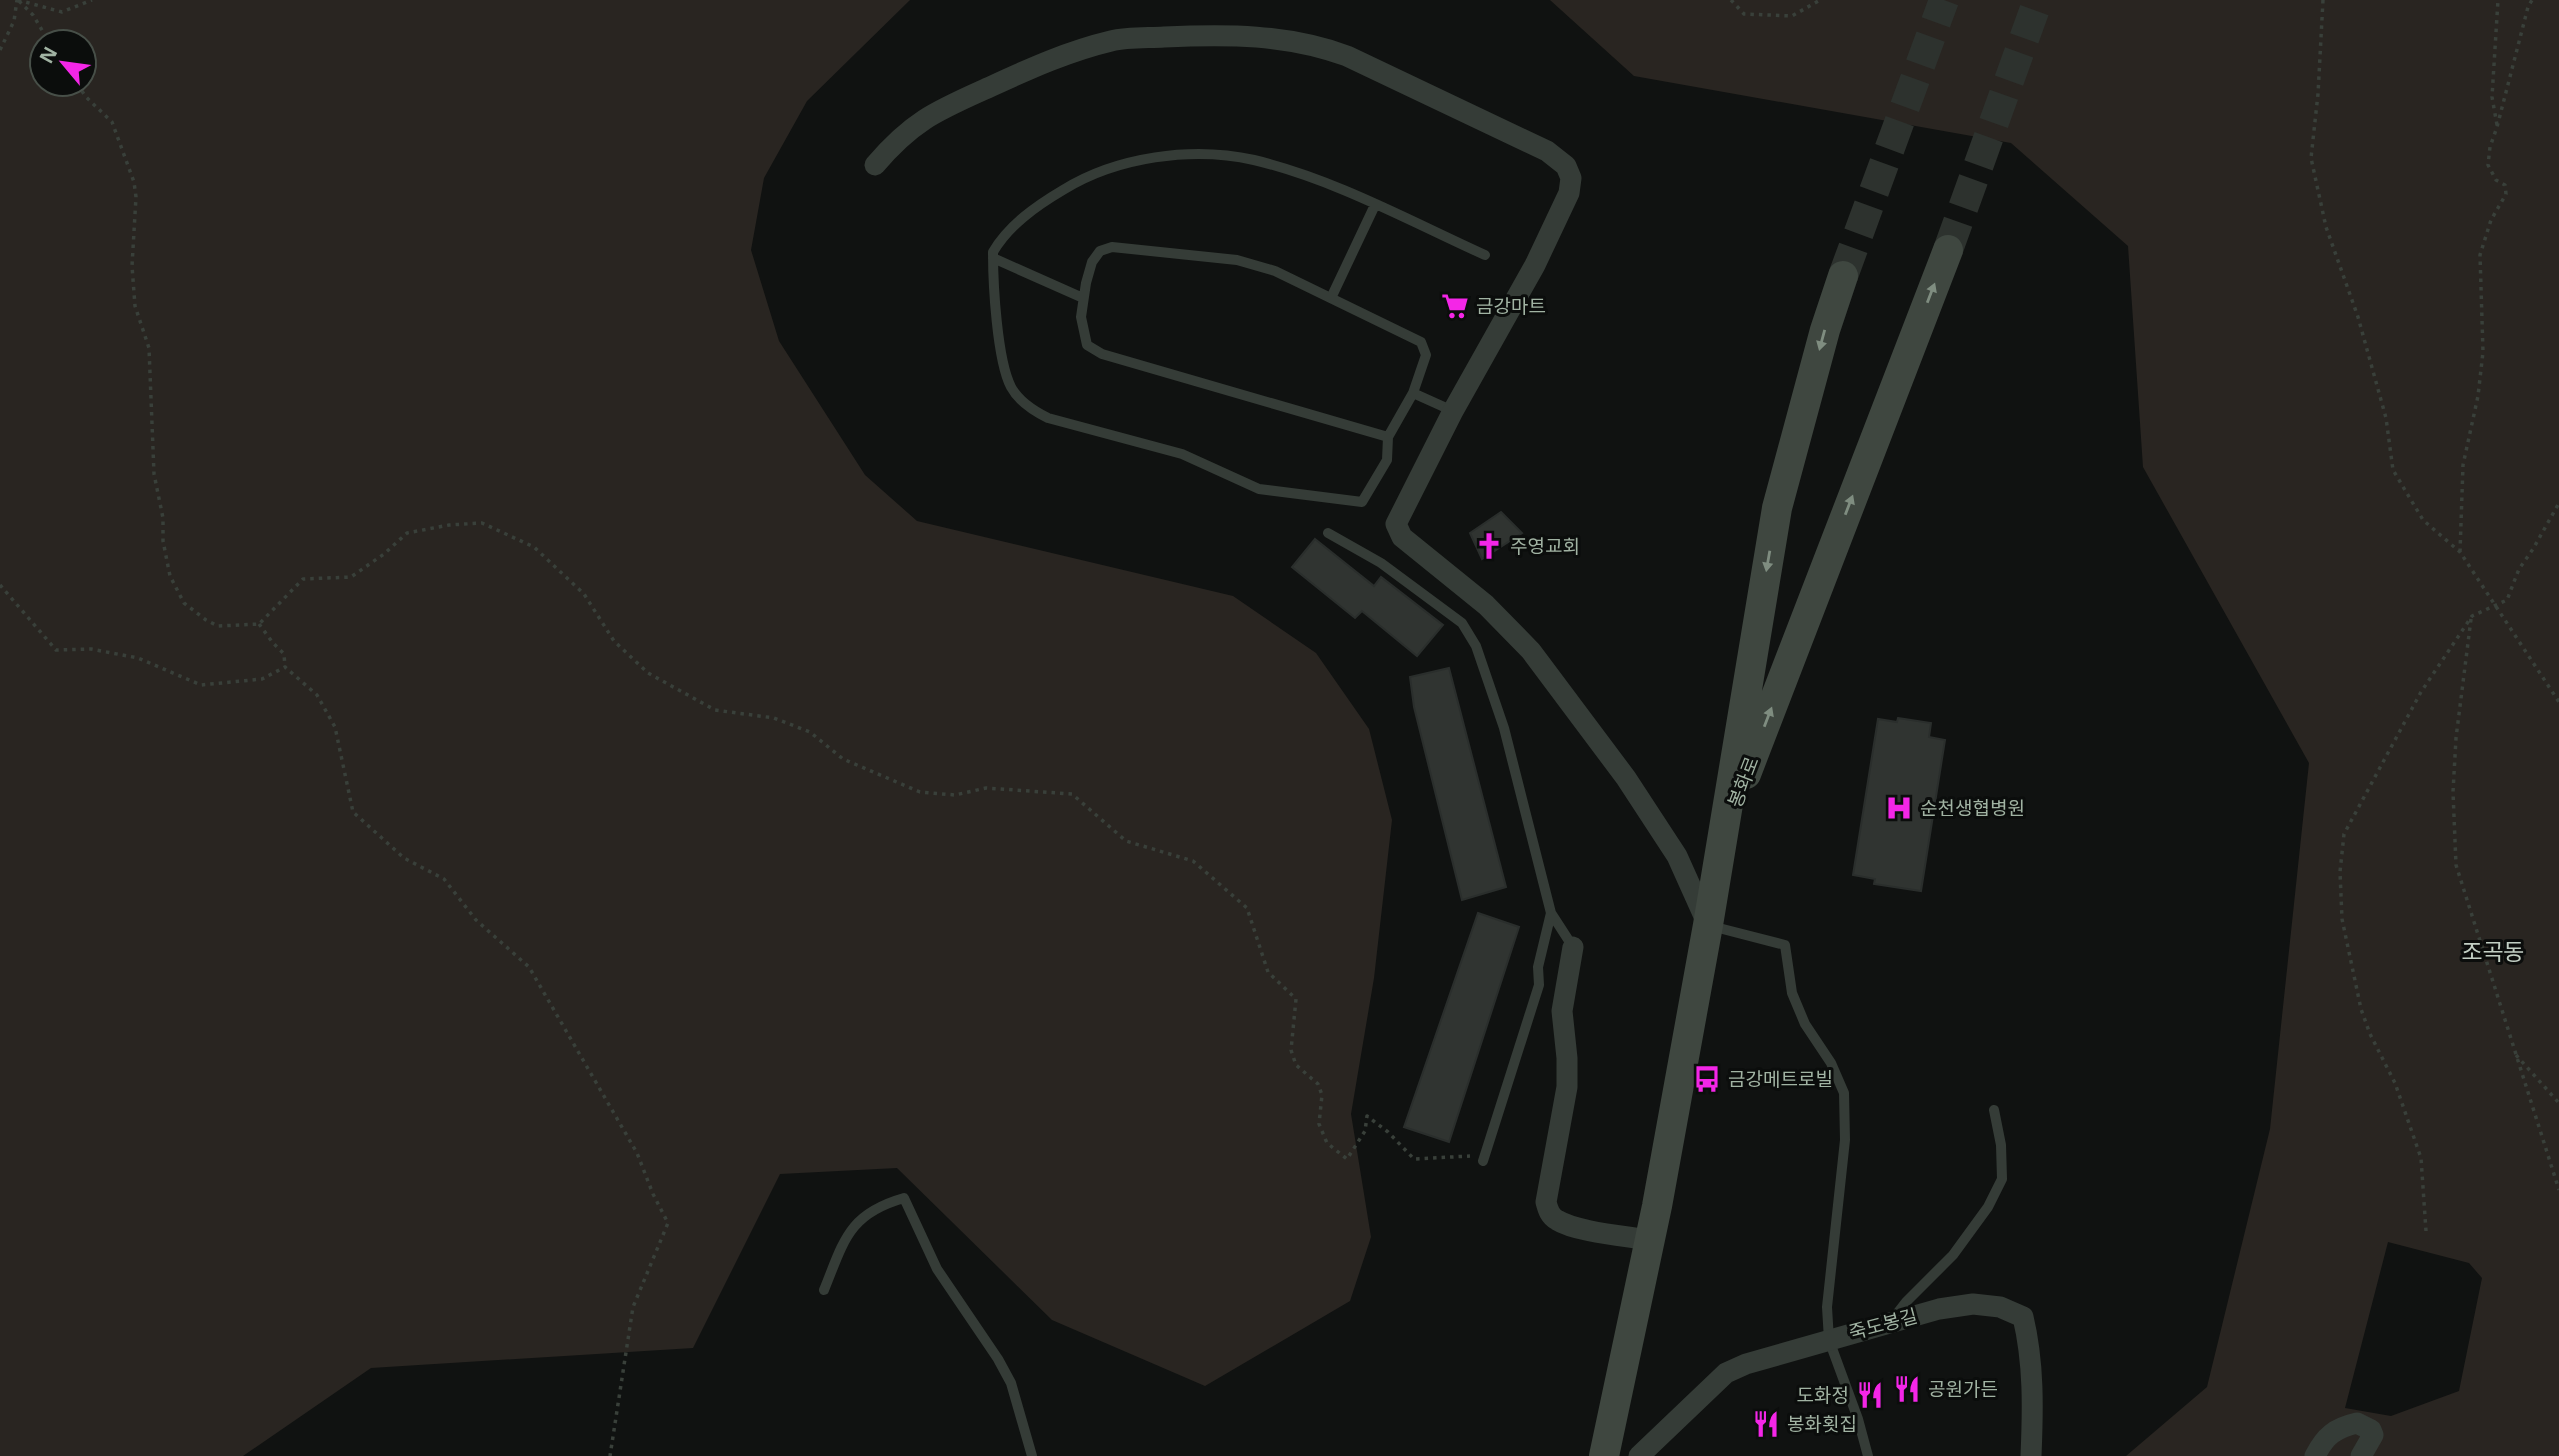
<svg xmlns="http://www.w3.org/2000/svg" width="2559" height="1456" viewBox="0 0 2559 1456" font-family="'Noto Sans','Noto Sans KR',sans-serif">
<rect width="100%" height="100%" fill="#101211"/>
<!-- green -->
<path fill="#292521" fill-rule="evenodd" d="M0 0H910L807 101 764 178 751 250 779 341 865 475 917 521 1233 596 1316 653 1369 729 1392 820 1374 978 1351 1114 1371 1237 1350 1301 1205 1386 1052 1320 897 1168 780 1174 693 1348 371 1368 243 1456H0ZM84 42V84H42V42Z
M1550 0H2559V1456H2126L2207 1387 2270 1129 2309 763 2143 467 2128 246 2011 143 1634 76ZM2388 1242 2469 1263 2482 1278 2459 1391 2391 1416 2345 1408Z"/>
<!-- building -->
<path fill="#303431" stroke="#2a2e2c" stroke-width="2" d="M1501 512 1522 533 1482 559 1470 533Z
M1315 539 1374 586 1381 577 1443 625 1417 656 1362 611 1355 618 1292 567Z
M1449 668 1506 887 1462 900 1414 707 1410 677Z
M1898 718 1931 723 1929 737 1945 740 1921 891 1874 884 1875 879 1853 875 1878 719 1897 722Z
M1478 913 1519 927 1449 1142 1404 1127Z"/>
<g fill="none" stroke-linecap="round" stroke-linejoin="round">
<!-- secondary-tunnel -->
<path stroke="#2d322e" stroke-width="30" stroke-dasharray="30 15" stroke-linecap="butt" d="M1948 250 2038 0
M1843 276 1944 0"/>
<!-- path -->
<path stroke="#39403a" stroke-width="3.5" stroke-dasharray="3.5 5" stroke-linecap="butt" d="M18 0 62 12 92 0
M1731 0 1744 14 1792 16 1820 0
M2323 0 2318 94 2311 158 2326 227 2358 317 2386 418 2393 470 2423 520 2460 552 2559 702
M19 1 33 15 49 42
M0 50 14 21 17 0
M77 84 86 97 112 122 134 182 136 197 132 266 135 306 149 348 154 474 163 518V541L170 576 184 603 206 620 218 626 259 624 303 579 351 577 384 554 407 533 449 525 482 523 534 547 584 594 614 641 648 673 715 710 774 718 810 732 843 759 920 792 955 795 986 788 1072 794 1126 841 1193 861 1247 908 1268 972 1296 999 1291 1050 1296 1065 1318 1084 1322 1095 1319 1124 1327 1143 1347 1159 1365 1131 1367 1116 1388 1132 1414 1159 1470 1156
M2497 125 2492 97 2498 0
M2460 552 2463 465 2478 396 2483 352 2480 255 2491 220 2506 194 2505 185 2496 180 2488 165 2490 147 2497 127 2528 7 2532 0
M0 585 56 650 91 649 138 658 201 685 262 679 285 667 317 695 335 727 353 812 404 858 444 879 476 920 529 967 637 1153 653 1194 668 1223 633 1307 610 1456
M2471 619 2456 738 2453 792 2456 865 2559 1190
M259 624 273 643 284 654 285 667
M2516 1055 2559 1103
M2426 1231 2421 1158 2395 1083 2370 1034 2361 1009 2342 919 2340 872 2344 834 2421 692 2472 616 2507 600 2519 569 2533 549 2559 503"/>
<!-- service -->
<path stroke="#353c37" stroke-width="10" d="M993 258 1083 298
M1331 298 1375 205
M1453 411 1413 393 1388 437 1387 460 1362 502 1259 489 1182 454 1048 418C1034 411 1019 402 1011 387 997 360 993 284 993 252 1009 225 1036 206 1063 190 1116 157 1192 146 1254 160 1334 179 1410 221 1485 255
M1388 437 1102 354 1087 345 1081 317 1086 283 1092 262 1100 251 1112 247 1237 260 1275 271 1421 342 1426 355 1413 393
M1328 533 1381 563 1462 623 1476 646 1504 728 1551 913 1573 947
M1711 926 1785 945 1792 993 1805 1024 1831 1063 1844 1093 1845 1140 1827 1307 1829 1340 1858 1419 1868 1456
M1483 1161 1539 985 1538 967 1551 913
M824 1290C844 1241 848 1214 904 1198L937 1269 998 1359 1011 1383 1032 1456
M1892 1320 1906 1302 1953 1255 1988 1207 2002 1179 2001 1145 1994 1110"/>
<!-- minor -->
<path stroke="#353c37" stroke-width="21" d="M875 165C914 119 939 110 992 86 1031 68 1069 51 1111 41 1127 37 1147 38 1164 37 1227 34 1287 34 1347 56L1547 151 1566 166 1571 178 1569 193 1535 265 1453 411 1396 524 1402 537 1486 605 1531 651 1626 778 1677 856 1708 925
M1573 947 1562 1011 1567 1058V1087L1546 1202C1548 1210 1550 1216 1557 1220 1576 1232 1626 1236 1649 1240
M1639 1456 1726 1373 1746 1364 1939 1309 1973 1304 2000 1307 2023 1317C2034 1363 2033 1409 2031 1456
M2315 1456C2325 1436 2335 1428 2357 1423L2371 1430 2373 1435 2361 1456"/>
<!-- secondary -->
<path stroke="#3f4740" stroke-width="30" d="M1746 774 1948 250
M1604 1456 1657 1206 1708 925 1777 508 1825 330 1843 276"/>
</g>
<!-- one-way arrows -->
<defs><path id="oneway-solid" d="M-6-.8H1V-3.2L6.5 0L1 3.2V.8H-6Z" transform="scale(1.75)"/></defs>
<g fill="#7f8d80">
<use href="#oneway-solid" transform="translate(1931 293) rotate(-69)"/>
<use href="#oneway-solid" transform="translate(1822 340) rotate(105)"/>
<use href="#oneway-solid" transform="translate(1849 505) rotate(-69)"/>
<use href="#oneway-solid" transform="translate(1768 561) rotate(100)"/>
<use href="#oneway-solid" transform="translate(1768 717) rotate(-69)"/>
</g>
<!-- icons -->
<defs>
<symbol id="supermarket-bare" viewBox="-9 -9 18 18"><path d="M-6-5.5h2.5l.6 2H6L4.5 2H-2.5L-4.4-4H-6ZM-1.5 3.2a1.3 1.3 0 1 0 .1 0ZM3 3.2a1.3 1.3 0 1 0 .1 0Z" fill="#f426e7" stroke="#0b0d0c" stroke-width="2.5" paint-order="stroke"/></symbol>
<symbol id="church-bare" viewBox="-9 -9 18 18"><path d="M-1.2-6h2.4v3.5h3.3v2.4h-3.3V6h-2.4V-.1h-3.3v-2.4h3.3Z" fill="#f426e7" stroke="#0b0d0c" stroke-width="2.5" paint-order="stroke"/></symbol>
<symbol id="hospital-bare" viewBox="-9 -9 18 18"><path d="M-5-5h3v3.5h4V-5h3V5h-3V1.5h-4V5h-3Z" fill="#f426e7" stroke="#0b0d0c" stroke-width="2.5" paint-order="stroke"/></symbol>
<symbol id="bus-bare" viewBox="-9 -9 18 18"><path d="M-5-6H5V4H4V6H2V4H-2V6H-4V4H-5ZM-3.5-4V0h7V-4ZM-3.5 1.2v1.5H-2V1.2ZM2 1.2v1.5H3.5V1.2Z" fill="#f426e7" stroke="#0b0d0c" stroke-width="2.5" paint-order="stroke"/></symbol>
<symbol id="restaurant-bare" viewBox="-9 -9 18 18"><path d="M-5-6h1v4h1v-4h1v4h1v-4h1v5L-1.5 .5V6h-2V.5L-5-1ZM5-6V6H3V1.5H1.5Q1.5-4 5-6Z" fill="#f426e7" stroke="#0b0d0c" stroke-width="2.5" paint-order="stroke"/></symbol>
</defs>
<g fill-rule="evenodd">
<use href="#supermarket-bare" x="1436" y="287" width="38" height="38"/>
<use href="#church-bare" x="1470" y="527" width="38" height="38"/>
<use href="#hospital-bare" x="1880" y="789" width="38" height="38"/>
<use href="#bus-bare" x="1688" y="1060" width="38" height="38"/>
<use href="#restaurant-bare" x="1888" y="1370" width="38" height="38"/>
<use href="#restaurant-bare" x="1851" y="1376" width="38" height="38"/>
<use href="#restaurant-bare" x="1747" y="1405" width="38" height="38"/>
</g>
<g text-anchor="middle" stroke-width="6" stroke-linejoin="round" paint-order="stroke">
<!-- poi labels -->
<g font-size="19" fill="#a1b3a3" stroke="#0b0d0c" text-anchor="start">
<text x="1476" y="313">금강마트</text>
<text x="1510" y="553">주영교회</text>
<text x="1920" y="815">순천생협병원</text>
<text x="1728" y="1086">금강메트로빌</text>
<text x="1928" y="1396">공원가든</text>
<text x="1849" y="1402" text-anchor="end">도화정</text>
<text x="1787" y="1431">봉화횟집</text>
</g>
<!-- street labels -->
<g font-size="19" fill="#a1b3a3" stroke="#0b0d0c">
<text transform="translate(1743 782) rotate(-69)" y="7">봉화로</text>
<text transform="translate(1883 1324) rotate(-15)" y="7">죽도봉길</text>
</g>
<!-- quarter labels -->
<g font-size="23" fill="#c2cfc4" stroke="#0b0d0c">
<text x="2493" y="960">조곡동</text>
</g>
</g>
<!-- north arrow -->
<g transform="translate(63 63) rotate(299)"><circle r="33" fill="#0b0d0c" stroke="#474f48" stroke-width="2"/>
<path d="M0-5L12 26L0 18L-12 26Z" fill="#f426e7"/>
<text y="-10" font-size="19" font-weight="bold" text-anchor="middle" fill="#a1b3a3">N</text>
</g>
</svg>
